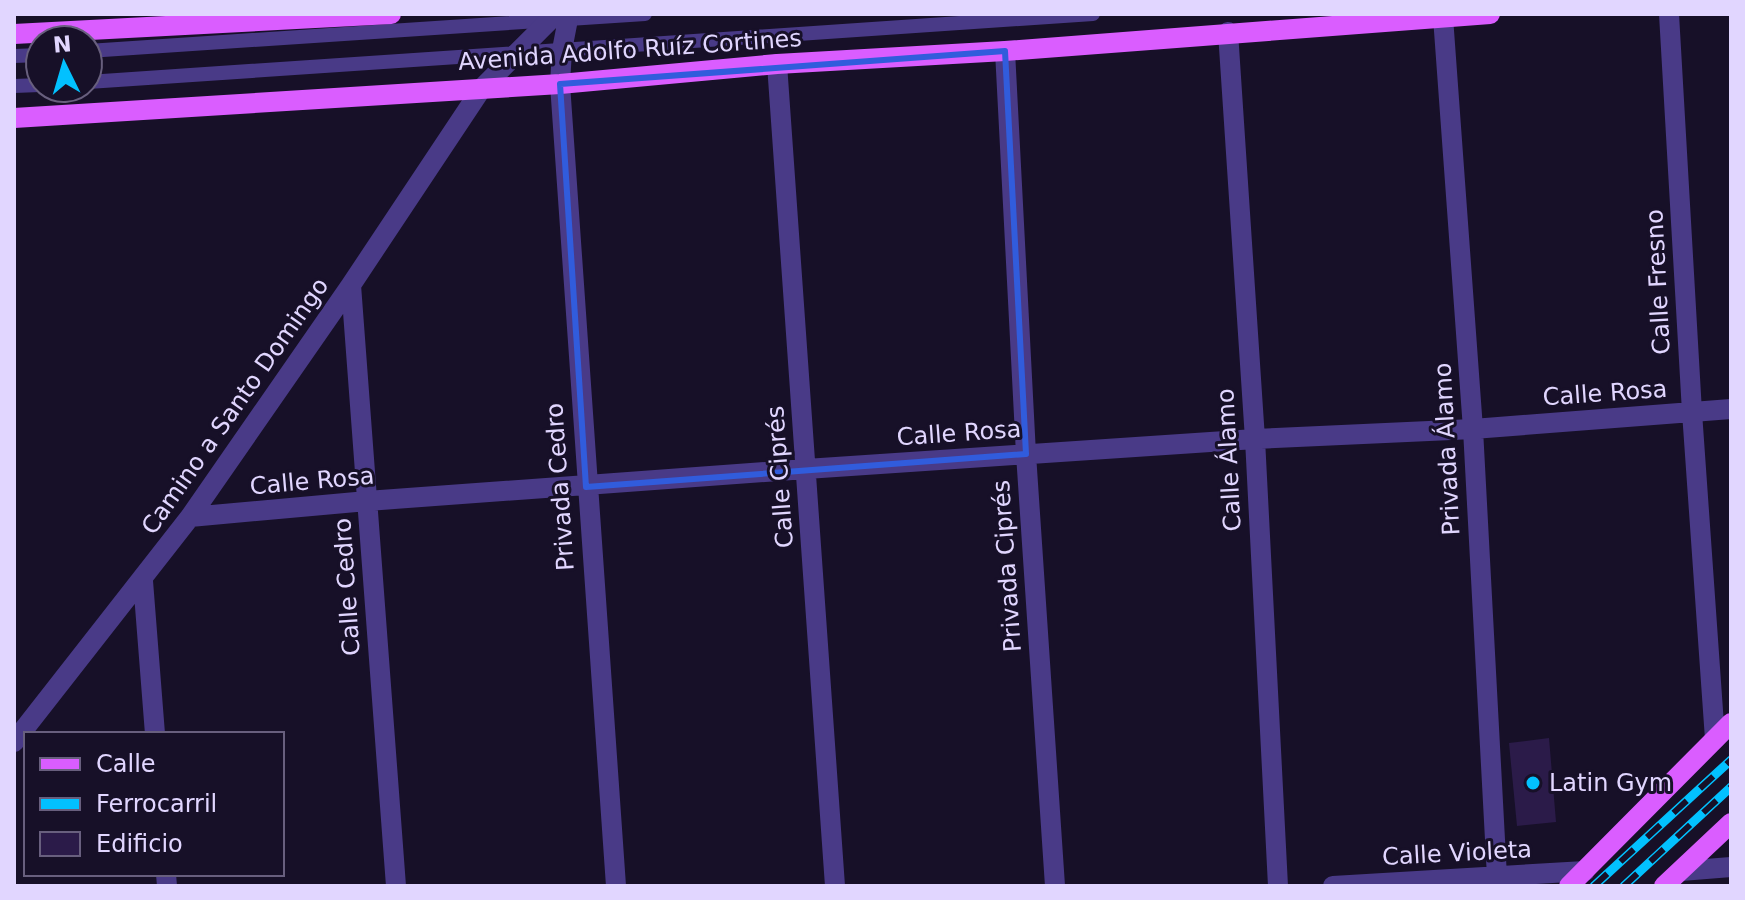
<svg xmlns="http://www.w3.org/2000/svg" width="1745" height="900" viewBox="0 0 1745 900" font-family="'DejaVu Sans',sans-serif">
<rect width="100%" height="100%" fill="#171028"/>
<!-- building -->
<path fill="#2b1b49" d="M1549 738 1556 822 1517 826 1509 743Z"/>
<g fill="none" stroke-linecap="round" stroke-linejoin="round">
<!-- service -->
<path stroke="#493a87" stroke-width="14" d="M88 51 645 14
M14 56 40 55
M88 82 1093 14
M14 86 40 85"/>
<!-- minor -->
<path stroke="#493a87" stroke-width="20" d="M1669 14 1692 412 1715 739
M1443 17 1473 429 1497 877
M1228 32 1255 439 1278 886
M1005 51 1026 454 1055 886
M777 64 835 886
M560 84 616 886
M351 285 396 886
M190 517 367 501 806 469 1255 439 1473 429 1731 409
M143 581 155 734
M14 742 190 517 351 285 482 88
M1681 871 1731 867
M166 874 167 886
M1333 886 1585 871"/>
<!-- tertiary -->
<path stroke="#493a87" stroke-width="20" d="M560 84 562 50 569 14
M482 88 556 14"/>
<!-- primary -->
<path stroke="#da5dff" stroke-width="20" d="M14 34 391 14
M14 118 560 84 777 64 1005 51 1490 14
M1569 886 1731 723
M1664 886 1731 823"/>
<defs>
<path id="rail" d="M1594 886 1731 760
M1624 886 1731 787"/>
</defs>
<!-- rail casing -->
<use href="#rail" stroke="#02c1ff" stroke-width="9"/>
<!-- rail -->
<use href="#rail" stroke="#171028" stroke-width="6" stroke-dasharray="18" stroke-linecap="butt"/>
</g>
<!-- marked area -->
<path fill="none" stroke="#315cdc" stroke-width="6" stroke-linejoin="round" d="M1005 51 1026 454 586 487 560 84Z"/>
<!-- markers -->
<circle fill="#02c1ff" stroke="#171028" stroke-width="3" cx="1533" cy="783" r="8"/>
<g text-anchor="middle" stroke-width="6" stroke-linejoin="round" paint-order="stroke">
<!-- street labels -->
<g font-size="24" fill="#e1d6ff" stroke="#171028">
<text transform="translate(630 50) rotate(-4)" y="8">Avenida Adolfo Ruíz Cortines</text>
<text transform="translate(1658 282) rotate(-93)" y="8">Calle Fresno</text>
<text transform="translate(1605 393) rotate(-4)" y="8">Calle Rosa</text>
<text transform="translate(235 406) rotate(-55)" y="8">Camino a Santo Domingo</text>
<text transform="translate(959 433) rotate(-4)" y="8">Calle Rosa</text>
<text transform="translate(1447 449) rotate(-93)" y="8">Privada Álamo</text>
<text transform="translate(1229 460) rotate(-93)" y="8">Calle Álamo</text>
<text transform="translate(780 477) rotate(-94)" y="8">Calle Ciprés</text>
<text transform="translate(312 481) rotate(-5)" y="8">Calle Rosa</text>
<text transform="translate(560 487) rotate(-94)" y="8">Privada Cedro</text>
<text transform="translate(1007 566) rotate(-94)" y="8">Privada Ciprés</text>
<text transform="translate(347 587) rotate(-94)" y="8">Calle Cedro</text>
<text transform="translate(1457 853) rotate(-3)" y="8">Calle Violeta</text>
</g>
<!-- poi labels -->
<g font-size="24" fill="#e1d6ff" stroke="#171028" text-anchor="start">
<text x="1549" y="791">Latin Gym</text>
</g>
</g>
<!-- border -->
<rect width="1745" height="900" fill="none" stroke="#e1d6ff" stroke-width="32"/>
<!-- legend -->
<rect x="24" y="732" width="260" height="144" fill="#171028" stroke="#685f7e" stroke-width="2"/>
<rect x="40" y="758" width="40" height="12" fill="#da5dff" stroke="#685f7e" stroke-width="2"/>
<text x="96" y="772" font-size="24" fill="#e1d6ff">Calle</text>
<rect x="40" y="798" width="40" height="12" fill="#02c1ff" stroke="#685f7e" stroke-width="2"/>
<text x="96" y="812" font-size="24" fill="#e1d6ff">Ferrocarril</text>
<rect x="40" y="832" width="40" height="24" fill="#2b1b49" stroke="#685f7e" stroke-width="2"/>
<text x="96" y="852" font-size="24" fill="#e1d6ff">Edificio</text>
<!-- north arrow -->
<g transform="translate(64 64) rotate(355)"><circle r="38" fill="#171028" stroke="#685f7e" stroke-width="2"/>
<path d="M0-6L14 30L0 20L-14 30Z" fill="#02c1ff"/>
<text y="-12" font-size="22" font-weight="bold" text-anchor="middle" fill="#e1d6ff">N</text>
</g>
</svg>
